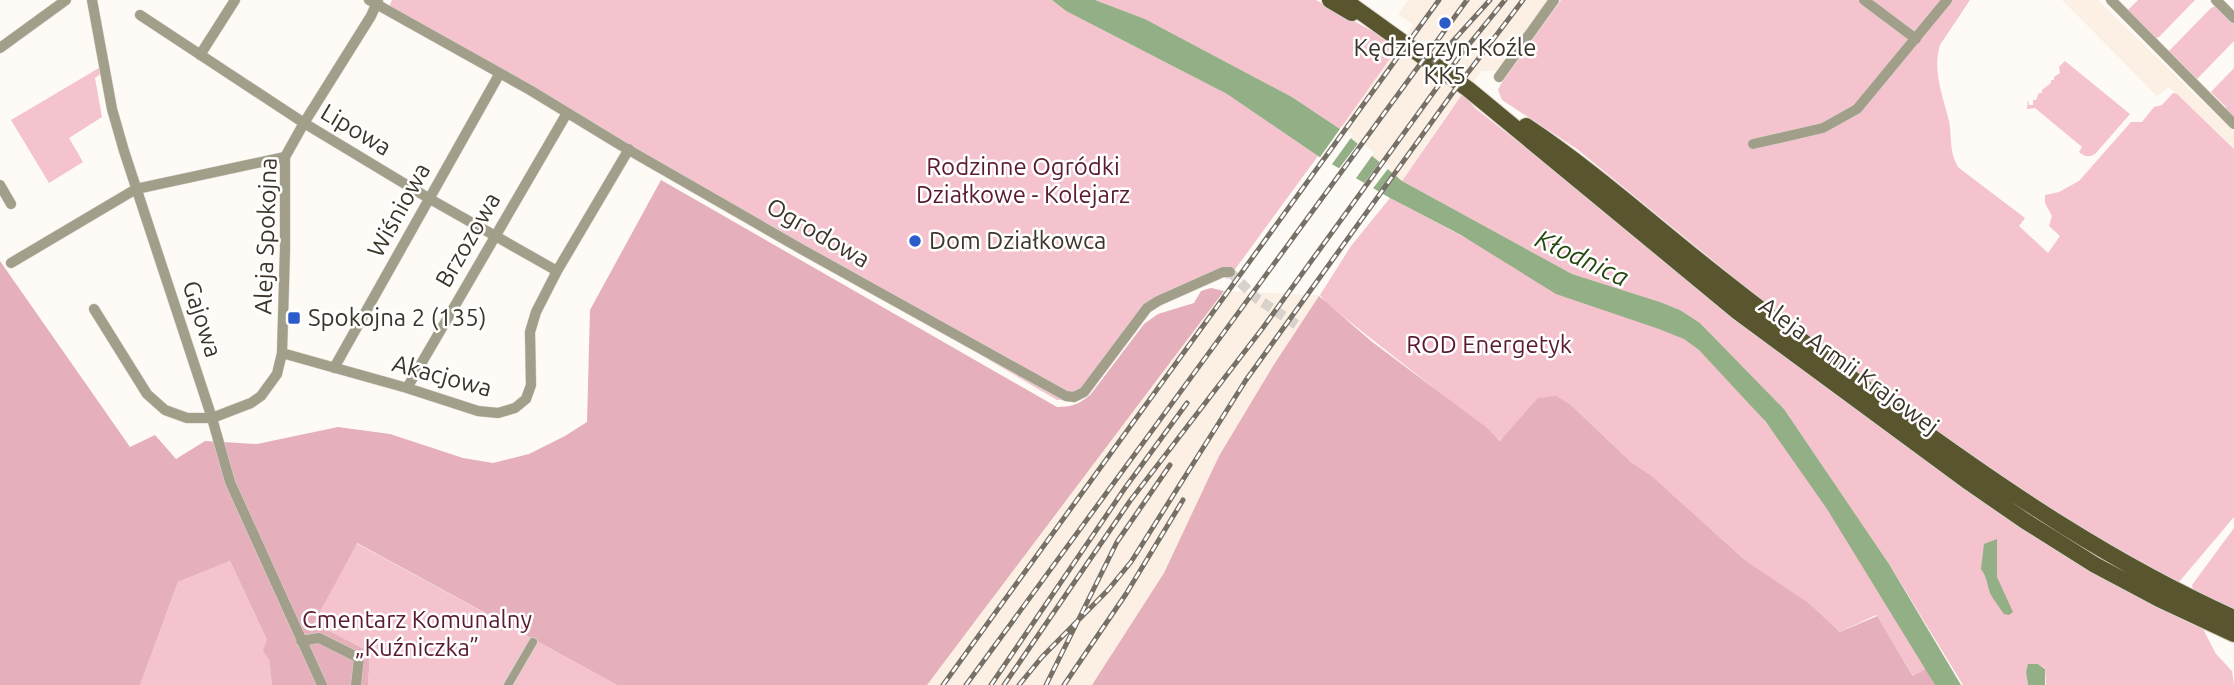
<svg xmlns="http://www.w3.org/2000/svg" width="2234" height="685" viewBox="0 0 2234 685" font-family="Ubuntu,sans-serif">
<rect width="100%" height="100%" fill="#fefaf5"/>
<!-- built -->
<path fill="#fcf0e4" d="M1408 0H1548L1496 71H1482L1447 114 1402 181 1340 129 1413 25 1398 14Z
M2062 0H2098L2234 132V148L2169 87 2157 96Z
M1224 291 1320 295 1273 366 1219 456 1164 573 1092 685H927Z"/>
<!-- green -->
<path fill="#f4c3ce" d="M392 0H1052L1066 11 1227 94 1318 156 1228 279 1220 276 1146 308 1089 383 1069 400H1057L389 7Z
M1095 0H1316L1399 46 1340 129 1292 97 1145 19Z
M1561 0H1970L1940 45C1932 70 1943 96 1949 121 1952 137 1949 154 1959 168L2025 218 2019 226 2048 253 2060 236 2049 226 2052 216 2045 203V195L2059 192 2079 181 2131 122H2142L2154 107 2162 105 2173 93 2177 94 2234 149V517L2179 582 2094 537 2023 492 1950 441 1760 299 1577 149 1502 100 1498 90 1501 84Z
M2138 0H2195L2159 37 2156 38 2128 10Z
M2217 5 2234 18V41L2197 79 2169 51 2211 8Z
M2065 61 2130 114 2096 153C2090 158 2085 157 2079 152L2082 147 2035 108 2027 109 2028 99 2029 105H2033V100H2036L2039 93H2042V90L2051 83V80H2054V77L2060 73 2059 67Z
M99 68 100 74 95 78 102 117 69 138 83 162 49 183 11 120Z
M2234 68V121L2226 113V107L2211 92Z
M1463 93 1475 108 1824 383 2202 627 2216 654 2232 671 2234 685H2046L2045 668 2038 664H2029L2026 672 2028 685H1963L1889 564 1784 409 1700 323 1680 310 1660 302 1572 274 1402 181Z
M1390 198 1502 257 1671 329 1699 350 1752 405 1791 454 1847 539 1926 670 1914 677 1876 615 1840 632 1809 603 1745 560 1652 476 1631 462 1571 405 1556 397 1539 398 1501 441 1326 303 1320 295 1351 246Z
M2234 528V609L2193 590 2192 585Z
M356 543 617 685H368L370 652 314 623Z
M230 561 267 640 272 685H140L178 582Z"/>
<!-- forest -->
<path fill="#e5afbb" d="M661 180 1057 407C1072 407 1080 404 1091 394L1144 324 1158 314 1194 303 1201 291 1211 288 1224 291 927 685H617L357 543 314 623 370 652 368 685H272L269 659 263 651 267 640 230 561 178 582 140 685H0V261L130 447 155 435 176 459 205 441 257 444 338 427 390 434 463 458 493 463 529 454 565 436 587 422 590 310Z
M1319 296 1371 341 1487 428 1500 441 1538 398 1556 396 1571 405 1631 462 1652 476 1745 560 1809 603 1840 632 1877 616 1913 676 1926 669 1935 685H1092L1164 573 1219 456 1273 366Z"/>
<!-- water -->
<path fill="#93af86" d="M1052 0H1095L1145 19 1292 97 1340 129 1402 181 1572 274 1660 302 1680 310 1700 323 1784 409 1889 564 1961 685H1935L1827 509 1766 422 1699 350 1684 339 1659 329 1556 294 1461 235 1390 198 1318 156 1227 94 1066 11Z
M1997 539V577L2013 612 2009 615 2004 614C2002 611 1991 596 1990 593 1987 584 1987 577 1981 569L1984 544Z
M2028 664H2038L2045 669V685H2028L2026 672Z"/>
<!-- pier -->
<path fill="#fefaf5" d="M1342 126 1353 135 1330 167 1318 160Z
M1360 141 1374 153 1354 181 1337 171Z
M1382 159 1390 166 1371 191 1362 186Z"/>
<g fill="none" stroke-linecap="round" stroke-linejoin="round">
<!-- minor-tunnel -->
<path stroke="#d7d2cc" stroke-width="10" stroke-dasharray="10 5" stroke-linecap="butt" d="M1230 272 1256 298 1300 327"/>
<defs>
<path id="pedestrian" d="M508 685 533 642"/>
<path id="minor" d="M92 0 112 109 124 151 212 418 230 482 322 685
M369 0 530 90 622 146 803 250 1066 396 1074 397 1084 392 1147 308 1158 301 1223 272H1230
M1864 0 1916 39
M2111 0 2234 124
M2216 0 2234 18
M140 15 304 123 430 199 557 271
M0 48 66 0
M200 55 235 0
M1499 77 1554 0
M1753 144 1823 128 1857 109 1947 0
M0 185 11 204
M11 263 136 189 285 157
M94 309 147 394 165 410 187 418H212L251 403 261 396 277 374 282 353 285 249V157L304 123 371 16 378 0
M282 353 407 388 478 411 498 413 515 408 526 399 531 385 530 332 536 312 557 271 629 149
M334 368 500 73
M407 388 567 113
M301 641 319 638 359 658 356 685"/>
<path id="primary" d="M1330 0 1352 13
M1344 0 1468 89 1738 312 1970 483 2025 521 2095 565 2159 599 2234 634
M1526 126C1594 171 1654 226 1718 276 1779 324 1841 371 1904 417 2010 494 2114 564 2234 618"/>
</defs>
<!-- pedestrian casing -->
<use href="#pedestrian" stroke="#dbd6d0" stroke-width="10"/>
<!-- minor casing -->
<use href="#minor" stroke="#dbd6d0" stroke-width="11"/>
<!-- primary casing -->
<use href="#primary" stroke="#dbd6d0" stroke-width="18"/>
<!-- pedestrian -->
<use href="#pedestrian" stroke="#a19f8a" stroke-width="8"/>
<!-- minor -->
<use href="#minor" stroke="#a19f8a" stroke-width="10"/>
<!-- primary -->
<use href="#primary" stroke="#59552f" stroke-width="16"/>
<defs>
<path id="rail" d="M1434 62 1490 0
M943 685 1439 0
M966 685 1467 0
M991 685 1125 488 1187 403
M1004 685 1130 501 1262 329 1462 53 1505 0
M1019 685 1042 657 1108 590 1131 562 1246 380 1454 91 1523 0
M1046 685 1117 542 1170 465
M1064 685 1126 594 1183 500"/>
</defs>
<!-- rail casing -->
<use href="#rail" stroke="#777067" stroke-width="5"/>
<!-- rail -->
<use href="#rail" stroke="#fff" stroke-width="2.5" stroke-dasharray="8" stroke-linecap="butt"/>
</g>
<!-- markers -->
<g fill="#2b5cca" stroke="#fff" stroke-width="2.5">
<circle cx="1445" cy="23" r="7"/>
<circle cx="915" cy="241" r="7"/>
<rect x="287" y="311" width="14" height="14" rx="3.5"/>
</g>
<g text-anchor="middle" stroke-width="5" stroke-linejoin="round" paint-order="stroke">
<!-- poi labels -->
<g font-size="24" fill="#3d342a" stroke="#fff" text-anchor="start">
<text x="1445" y="56" text-anchor="middle">Kędzierzyn-Koźle<tspan x="1445" dy="28">KK5</tspan></text>
<text x="929" y="249">Dom Działkowca</text>
<text x="308" y="326">Spokojna 2 (135)</text>
</g>
<!-- street labels -->
<g font-size="24" fill="#3d342a" stroke="#fff">
<text transform="translate(356 130) rotate(31)" y="8">Lipowa</text>
<text transform="translate(399 210) rotate(-61)" y="8">Wiśniowa</text>
<text transform="translate(818 233) rotate(30)" y="8">Ogrodowa</text>
<text transform="translate(266 236) rotate(-88)" y="8">Aleja Spokojna</text>
<text transform="translate(468 240) rotate(-60)" y="8">Brzozowa</text>
<text transform="translate(202 319) rotate(72)" y="8">Gajowa</text>
<text transform="translate(1849 366) rotate(36)" y="8">Aleja Armii Krajowej</text>
<text transform="translate(442 376) rotate(15)" y="8">Akacjowa</text>
</g>
<!-- park labels -->
<g font-size="24" fill="#5a1a30" stroke="#fff">
<text x="1023" y="175">Rodzinne Ogródki<tspan x="1023" dy="28">Działkowe - Kolejarz</tspan></text>
<text x="1489" y="353">ROD Energetyk</text>
<text x="417" y="628">Cmentarz Komunalny<tspan x="417" dy="28">„Kuźniczka”</tspan></text>
</g>
<!-- water labels -->
<g font-size="26" font-style="italic" fill="#24480d" stroke="#fff">
<text transform="translate(1582 258) rotate(25)" y="9">Kłodnica</text>
</g>
</g>
</svg>
